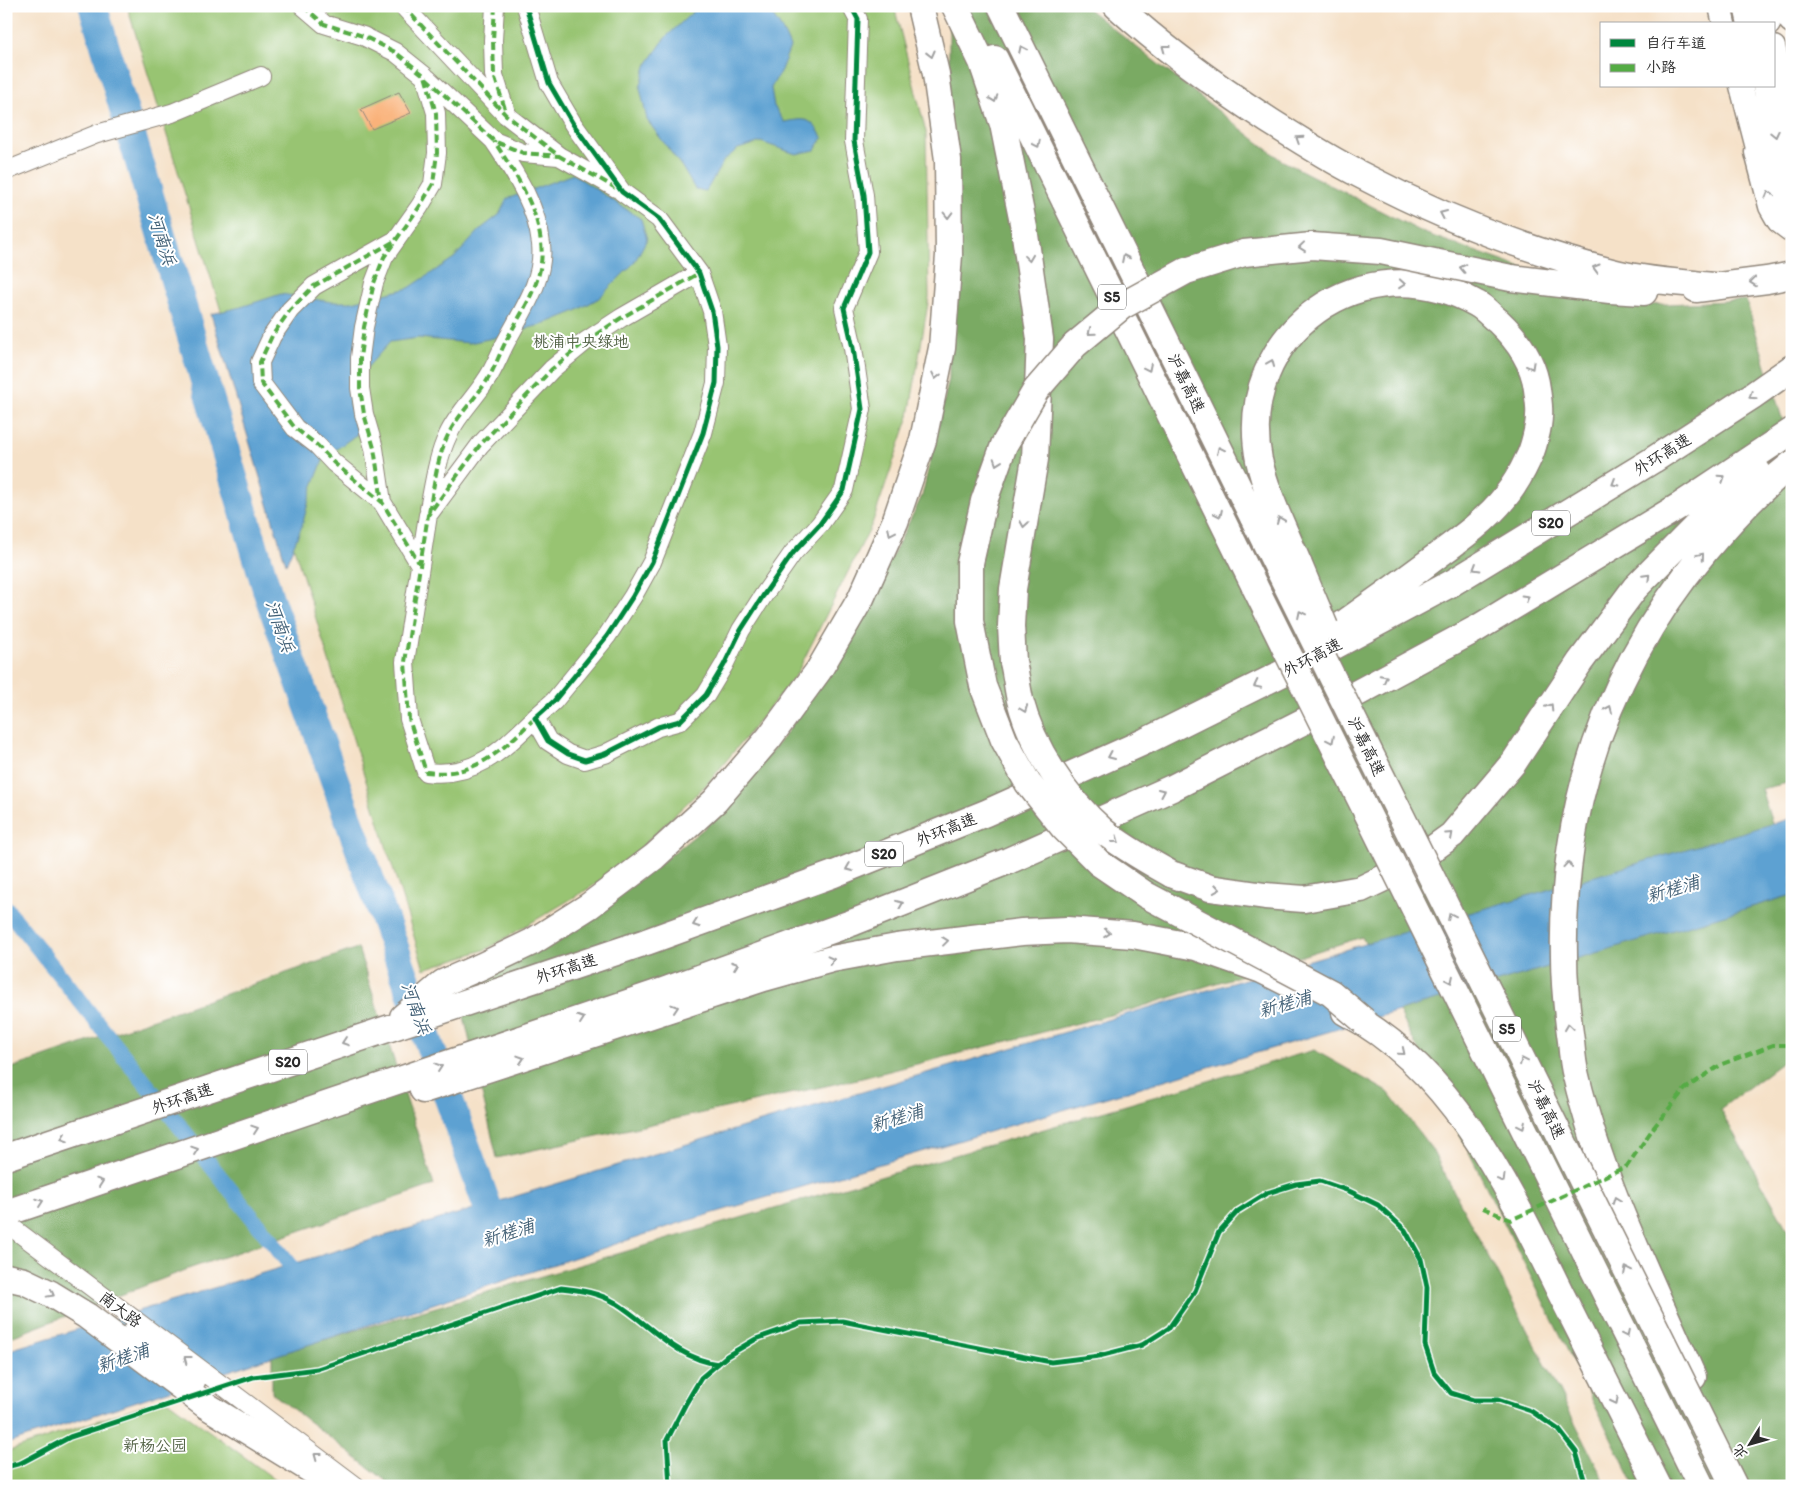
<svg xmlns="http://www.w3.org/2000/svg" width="1798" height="1492" viewBox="0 0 1798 1492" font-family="Itim,'LXGW WenKai TC',sans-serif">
<rect width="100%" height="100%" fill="#fff"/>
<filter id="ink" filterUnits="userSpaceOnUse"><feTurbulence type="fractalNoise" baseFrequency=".02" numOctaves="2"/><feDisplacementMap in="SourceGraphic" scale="10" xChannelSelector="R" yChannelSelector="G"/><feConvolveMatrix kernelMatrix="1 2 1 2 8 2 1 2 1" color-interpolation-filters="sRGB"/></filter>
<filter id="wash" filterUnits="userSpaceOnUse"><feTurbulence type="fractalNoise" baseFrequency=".0096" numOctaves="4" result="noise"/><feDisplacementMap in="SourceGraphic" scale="20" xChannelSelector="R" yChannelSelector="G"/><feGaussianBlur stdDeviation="1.12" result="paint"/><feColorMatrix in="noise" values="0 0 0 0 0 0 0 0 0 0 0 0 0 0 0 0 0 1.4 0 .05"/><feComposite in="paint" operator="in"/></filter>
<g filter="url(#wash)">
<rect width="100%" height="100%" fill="#f5e1c8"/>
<!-- green -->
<path fill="#98c472" stroke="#62784e" d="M127 6H894L926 132 929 297 909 416 872 524 796 675 709 782 613 874 487 949 424 969Z
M164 1398 284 1486H6V1452Z"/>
<!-- forest -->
<path fill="#7aaa64" stroke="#526a48" d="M949 6H1084L1281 160 1424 233 1628 306 1746 300 1792 451V782L1761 789 1792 885V1055L1720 1109 1792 1238V1486H1635L1362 937 1134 1009 862 1078 497 1158 459 995 624 892 717 818 787 732 860 621 922 496 949 379Z
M358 948 434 1185 191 1268 6 1339V1070Z
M1314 1050 1388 1092 1431 1148 1551 1375 1607 1486H393L272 1393V1355Z"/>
<!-- water -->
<path fill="#5da1d2" stroke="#44667e" d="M699 6H764C776 18 784 31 790 47L781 70 771 88 774 106 784 122C807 118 810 117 823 138L815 150 796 154 761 142 738 149 724 160 706 191 695 189 682 167 647 120 640 88 646 66 666 37Z
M573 174 641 219 647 239 634 263 599 298 576 311 544 324 493 338 469 343 418 338 390 342 353 383 349 404 360 432 324 458 312 488 302 526 286 564 211 314 241 307 281 294 332 302H352L409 288 454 258 482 228 499 215 507 199Z
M1792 818V895L680 1223 6 1444V1351L740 1128Z"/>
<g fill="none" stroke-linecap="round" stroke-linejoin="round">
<!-- canal -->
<path stroke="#5da1d2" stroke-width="16" d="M6 908 303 1281"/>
<!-- river -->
<path stroke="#5da1d2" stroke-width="29" d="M93 6 269 597 498 1236"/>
</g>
<g id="blocks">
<!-- building -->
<path fill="#f9b27a" d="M399 92 411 113 372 129 361 109Z"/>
</g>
</g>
<g filter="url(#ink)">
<use href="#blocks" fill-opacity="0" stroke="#90867a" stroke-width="1"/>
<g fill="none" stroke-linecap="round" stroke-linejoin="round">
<defs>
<path id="minor" d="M303 6 324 24 363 36 395 52 425 76 436 113 437 153 433 184 420 206 384 257 374 283 364 327 360 358V388L364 414 374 448 382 502
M403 6 506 115 559 156 616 188
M495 6 493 40 494 75 505 109
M526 6 549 83 573 124 622 192 659 219 699 273 712 311 717 346 716 383 703 433 652 562 633 596 607 636 554 701 535 718 548 741 568 754 585 760 605 754 658 727 680 721 706 695 724 665 741 630 763 596 793 553 820 524 844 490 862 409 853 348 844 308 868 252 864 195 854 141 858 19 851 6
M427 78 494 141 523 153 559 156
M6 171 97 134 172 113 261 76
M392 242 314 286 290 310 272 336 260 362 261 383 295 428 317 445 334 463 382 502 419 563
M429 509C434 484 437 458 448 435 457 415 473 400 485 382 494 370 499 355 506 342 522 311 545 280 541 244 537 205 514 172 494 141
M535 718C502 750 476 778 426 772L409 719 405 662 428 515 480 445 552 369 586 341 621 318 699 273
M6 1223 356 1486
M132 1332 196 1382
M308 1468 332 1486"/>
<path id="major" d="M1720 6 1724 24
M1745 6 1749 24
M1765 6 1769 24
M1774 47 1792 124
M1741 86 1758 152
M1764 86 1792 208"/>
<path id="highway" d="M955 6 982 62 1003 124 1024 228 1040 339 1035 459 1013 589 1011 626 1013 662
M1001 6 1280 572
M1117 6C1164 49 1214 85 1268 120 1298 139 1327 158 1359 174 1439 216 1524 250 1612 272 1645 281 1680 282 1713 286
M1788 6 1792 20
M995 59 1255 587
M1758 152 1772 206 1780 220 1792 229
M1511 278 1610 290 1644 292
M1696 289 1767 280 1792 275
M1299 565C1285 531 1267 496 1259 460 1234 333 1365 240 1477 304 1485 308 1491 316 1498 321 1517 339 1534 363 1537 389 1538 398 1540 407 1539 416 1539 426 1533 450 1528 459 1522 472 1514 486 1505 497 1488 519 1459 540 1437 556 1404 581 1370 605 1336 629
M1171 874 1210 888 1265 896 1304 899 1361 889 1409 866 1452 835 1514 762 1580 662 1635 588 1714 508 1758 472
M1345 1012C1454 1069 1510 1191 1562 1296 1594 1359 1626 1422 1658 1486
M403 1017 443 983 482 966 532 942 589 906 654 857 715 801 769 738 819 670 861 598 895 522 923 440 942 348 949 255 948 160 936 74 920 6
M423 1090 764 978 832 959 897 947 1022 932 1067 930 1133 935 1196 947 1262 970 1288 983
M6 1157 646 942 834 874 986 813 1146 741 1301 664 1452 583 1653 460 1752 396 1792 368
M6 1213 663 991 854 922 1008 861 1172 788 1326 710 1476 629 1681 505 1792 431
M6 1277 24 1281 51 1294 87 1316 207 1406 316 1473
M1693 1377C1650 1279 1601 1181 1576 1076 1573 1065 1572 1053 1571 1041 1567 1012 1564 985 1564 956 1561 803 1609 667 1706 550 1732 519 1760 489 1792 464"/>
</defs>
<!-- minor casing -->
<use href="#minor" stroke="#90867a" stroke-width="20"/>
<!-- major casing -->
<use href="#major" stroke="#90867a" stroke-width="25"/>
<!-- highway casing -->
<use href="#highway" stroke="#90867a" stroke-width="29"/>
<!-- minor -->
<use href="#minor" stroke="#fff" stroke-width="18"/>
<!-- major -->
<use href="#major" stroke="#fff" stroke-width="22"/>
<!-- highway -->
<use href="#highway" stroke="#fff" stroke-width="26"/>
<defs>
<path id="highway-bridge" d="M1299 565 1325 627
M1280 572 1734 1486
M1255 587 1701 1486
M1013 662C1016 674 1017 687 1020 700 1032 747 1066 799 1103 831 1124 848 1148 861 1171 874
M1364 1021 1331 993 1146 895 1099 863 1063 827 1028 783 1004 740 983 686 970 621V563L984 501 1004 445 1036 390 1075 345 1122 306 1186 271 1244 253 1312 246 1381 251 1511 278"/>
</defs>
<!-- highway-bridge casing -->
<use href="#highway-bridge" stroke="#90867a" stroke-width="29" stroke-linecap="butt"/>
<!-- highway-bridge -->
<use href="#highway-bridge" stroke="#fff" stroke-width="26"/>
<!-- quiet -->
<path stroke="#54ab44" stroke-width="4" stroke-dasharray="8 4" stroke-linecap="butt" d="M303 6 324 24 363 36 395 52 425 76 436 113 437 153 433 184 420 206 384 257 374 283 364 327 360 358V388L364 414 374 448 382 502
M403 6 506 115 559 156 616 188
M495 6 493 40 494 75 506 112
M426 78 494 141 523 153 559 156
M393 242 314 286 290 310 272 336 260 362 261 383 295 428 317 445 334 463 382 502 419 563
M429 512C434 486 437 458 448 435 458 415 474 400 486 382 494 370 499 355 506 341 522 310 546 280 541 243 537 205 514 172 494 141
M535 718C502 750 476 778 426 772L409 719 405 662 428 515 480 445 552 369 586 341 621 318 699 273
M1483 1208 1511 1220 1627 1166 1654 1127 1685 1089 1722 1064 1773 1045H1792"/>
<defs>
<path id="cycleway" d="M526 6 549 83 573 124 622 192 659 219 699 273 712 311 717 346 716 383 703 433 652 562 633 596 607 636 554 701 535 718 548 741 568 754 585 760 605 754 658 727 680 721 706 695 724 665 741 630 763 596 793 553 820 524 844 490 862 409 853 348 844 308 868 252 864 195 854 141 858 19 851 6
M6 1467 21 1463 70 1437 253 1377 317 1369 561 1288C581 1290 599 1293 616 1303 651 1325 675 1358 718 1364
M670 1486 667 1440 685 1405 701 1378 727 1356 756 1339 801 1323 842 1321 1051 1362 1099 1356 1142 1345 1169 1328 1195 1291 1219 1232 1238 1211 1267 1193 1296 1184 1320 1181 1349 1191 1378 1205 1405 1230 1421 1259 1427 1287 1425 1345 1434 1372 1451 1393 1473 1400H1498L1531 1411 1559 1430 1576 1452 1586 1486"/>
</defs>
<!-- cycleway casing -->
<use href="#cycleway" stroke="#fff" stroke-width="8"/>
<!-- cycleway -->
<use href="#cycleway" stroke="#00873e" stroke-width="5"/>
</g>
<!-- one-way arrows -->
<defs><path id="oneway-chevron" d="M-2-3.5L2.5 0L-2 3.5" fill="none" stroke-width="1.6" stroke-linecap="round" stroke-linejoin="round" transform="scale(1.25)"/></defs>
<g stroke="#a0a0a0">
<use href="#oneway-chevron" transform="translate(1165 48) rotate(-143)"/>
<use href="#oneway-chevron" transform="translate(1022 49) rotate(-116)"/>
<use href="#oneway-chevron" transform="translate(931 54) rotate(76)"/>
<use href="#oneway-chevron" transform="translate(994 99) rotate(71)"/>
<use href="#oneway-chevron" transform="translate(1775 134) rotate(77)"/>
<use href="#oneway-chevron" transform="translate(1299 139) rotate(-147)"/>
<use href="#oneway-chevron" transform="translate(1037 144) rotate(64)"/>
<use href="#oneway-chevron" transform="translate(1769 194) rotate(-105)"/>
<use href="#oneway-chevron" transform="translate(1443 214) rotate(-156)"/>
<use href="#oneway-chevron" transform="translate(948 215) rotate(89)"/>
<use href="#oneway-chevron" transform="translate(1302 247) rotate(174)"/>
<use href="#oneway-chevron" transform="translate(1029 258) rotate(82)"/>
<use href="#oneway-chevron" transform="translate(1125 258) rotate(-116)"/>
<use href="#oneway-chevron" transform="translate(1463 268) rotate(-168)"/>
<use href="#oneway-chevron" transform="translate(1596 268) rotate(-164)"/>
<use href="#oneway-chevron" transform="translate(1753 282) rotate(174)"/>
<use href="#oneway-chevron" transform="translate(1402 284) rotate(5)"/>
<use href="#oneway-chevron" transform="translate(1091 332) rotate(141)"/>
<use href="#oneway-chevron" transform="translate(1271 363) rotate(-67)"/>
<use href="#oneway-chevron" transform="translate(1531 366) rotate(61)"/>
<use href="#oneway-chevron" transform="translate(1148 368) rotate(64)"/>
<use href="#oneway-chevron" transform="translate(936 376) rotate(102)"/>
<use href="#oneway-chevron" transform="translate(1752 396) rotate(146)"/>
<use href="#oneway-chevron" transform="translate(1220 450) rotate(-116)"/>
<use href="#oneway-chevron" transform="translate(997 462) rotate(109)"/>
<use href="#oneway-chevron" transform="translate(1722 478) rotate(-33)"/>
<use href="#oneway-chevron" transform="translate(1615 483) rotate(149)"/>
<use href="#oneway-chevron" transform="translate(1219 514) rotate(64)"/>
<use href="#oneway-chevron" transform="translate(1280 520) rotate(-113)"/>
<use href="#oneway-chevron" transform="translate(1024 524) rotate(99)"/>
<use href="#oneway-chevron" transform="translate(891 532) rotate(115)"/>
<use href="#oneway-chevron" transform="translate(1701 556) rotate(-50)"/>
<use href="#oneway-chevron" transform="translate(1476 568) rotate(149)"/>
<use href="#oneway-chevron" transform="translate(1647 577) rotate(-45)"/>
<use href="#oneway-chevron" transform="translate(1526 598) rotate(-31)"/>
<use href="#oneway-chevron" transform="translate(1301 614) rotate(-116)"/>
<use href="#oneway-chevron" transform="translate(1384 678) rotate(-28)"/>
<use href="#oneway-chevron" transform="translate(1257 685) rotate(154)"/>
<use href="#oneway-chevron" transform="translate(1550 707) rotate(-57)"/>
<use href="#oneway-chevron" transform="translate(1024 709) rotate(69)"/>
<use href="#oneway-chevron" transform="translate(1609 709) rotate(-66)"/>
<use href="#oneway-chevron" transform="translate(1331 740) rotate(64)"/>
<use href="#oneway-chevron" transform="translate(1111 756) rotate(156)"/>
<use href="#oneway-chevron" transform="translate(1162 792) rotate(-24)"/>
<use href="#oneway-chevron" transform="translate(1450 835) rotate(-42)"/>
<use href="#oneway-chevron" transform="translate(1116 840) rotate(36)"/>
<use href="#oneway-chevron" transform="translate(1568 865) rotate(-85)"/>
<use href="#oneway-chevron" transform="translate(849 868) rotate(158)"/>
<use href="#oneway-chevron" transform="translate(1217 889) rotate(9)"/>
<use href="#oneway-chevron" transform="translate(900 904) rotate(-22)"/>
<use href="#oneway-chevron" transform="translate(1451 916) rotate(-116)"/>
<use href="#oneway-chevron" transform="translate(696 924) rotate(160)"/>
<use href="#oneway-chevron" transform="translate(1107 933) rotate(4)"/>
<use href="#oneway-chevron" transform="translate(945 941) rotate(-7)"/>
<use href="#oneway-chevron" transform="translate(831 960) rotate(-14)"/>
<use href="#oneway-chevron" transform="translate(735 965) rotate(-20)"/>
<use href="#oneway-chevron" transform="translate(1450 980) rotate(64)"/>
<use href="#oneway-chevron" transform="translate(675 1008) rotate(-18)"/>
<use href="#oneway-chevron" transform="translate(581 1019) rotate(-19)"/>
<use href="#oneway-chevron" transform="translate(1569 1027) rotate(-98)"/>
<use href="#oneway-chevron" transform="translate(345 1042) rotate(161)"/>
<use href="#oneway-chevron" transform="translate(1402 1052) rotate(39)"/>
<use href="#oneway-chevron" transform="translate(521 1059) rotate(-18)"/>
<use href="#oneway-chevron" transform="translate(1523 1061) rotate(-116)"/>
<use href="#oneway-chevron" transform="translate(439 1067) rotate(-19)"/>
<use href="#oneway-chevron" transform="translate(1522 1126) rotate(64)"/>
<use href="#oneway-chevron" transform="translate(255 1129) rotate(-19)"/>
<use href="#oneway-chevron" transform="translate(64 1138) rotate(161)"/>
<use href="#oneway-chevron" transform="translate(195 1150) rotate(-19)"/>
<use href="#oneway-chevron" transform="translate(1502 1179) rotate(59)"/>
<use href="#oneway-chevron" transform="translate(100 1182) rotate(-19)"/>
<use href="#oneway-chevron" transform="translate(1616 1200) rotate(-111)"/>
<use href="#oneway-chevron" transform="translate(40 1202) rotate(-19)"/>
<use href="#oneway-chevron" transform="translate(1627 1270) rotate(-116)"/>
<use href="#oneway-chevron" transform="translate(51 1294) rotate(29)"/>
<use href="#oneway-chevron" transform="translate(1626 1334) rotate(64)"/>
<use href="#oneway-chevron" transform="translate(187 1359) rotate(-143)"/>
<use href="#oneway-chevron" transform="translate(1615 1401) rotate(63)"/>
<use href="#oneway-chevron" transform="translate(317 1456) rotate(-143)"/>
</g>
</g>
<g text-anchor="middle" stroke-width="4" stroke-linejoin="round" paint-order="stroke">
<!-- shield labels -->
<g fill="#fff" stroke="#6b6b6b" stroke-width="1">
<rect x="1098" y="284.5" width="28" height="25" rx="4"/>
<rect x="1532" y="510.5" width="38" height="25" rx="4"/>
<rect x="865" y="841.5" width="38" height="25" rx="4"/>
<rect x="1493" y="1016.5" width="28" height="25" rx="4"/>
<rect x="269" y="1049.5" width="38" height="25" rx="4"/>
</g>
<g font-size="15" font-weight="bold" fill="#2b2b2b">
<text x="1112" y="302">S5</text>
<text x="1551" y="528">S20</text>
<text x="884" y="859">S20</text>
<text x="1507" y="1034">S5</text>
<text x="288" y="1067">S20</text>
</g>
<!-- park labels -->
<g font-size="16" fill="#516144" stroke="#fff">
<text x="581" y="347">桃浦中央绿地</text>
<text x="155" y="1451">新杨公园</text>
</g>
<!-- street labels -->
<g font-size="16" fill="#2b2b2b" stroke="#fff">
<text transform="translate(1187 383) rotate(64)" y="6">沪嘉高速</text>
<text transform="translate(1662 454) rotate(-32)" y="6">外环高速</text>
<text transform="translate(1312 657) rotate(-28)" y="6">外环高速</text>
<text transform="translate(1367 746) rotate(64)" y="6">沪嘉高速</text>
<text transform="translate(946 829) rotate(-22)" y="6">外环高速</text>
<text transform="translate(566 968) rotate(-18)" y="6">外环高速</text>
<text transform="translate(182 1098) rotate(-19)" y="6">外环高速</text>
<text transform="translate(1547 1109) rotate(64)" y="6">沪嘉高速</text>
<text transform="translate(121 1309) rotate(37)" y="6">南大路</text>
</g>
<!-- water labels -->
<g font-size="18" font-style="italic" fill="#426076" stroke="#fff">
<text transform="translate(162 239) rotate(73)" y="6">河南浜</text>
<text transform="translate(280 626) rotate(71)" y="6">河南浜</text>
<text transform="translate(1673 889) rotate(-16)" y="6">新槎浦</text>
<text transform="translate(1285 1004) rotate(-16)" y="6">新槎浦</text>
<text transform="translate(416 1008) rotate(70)" y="6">河南浜</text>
<text transform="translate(897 1118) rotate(-16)" y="6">新槎浦</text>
<text transform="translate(508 1233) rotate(-17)" y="6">新槎浦</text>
<text transform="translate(123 1358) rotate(-19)" y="6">新槎浦</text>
</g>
</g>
<!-- margin -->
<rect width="1798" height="1492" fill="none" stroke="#fff" stroke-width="25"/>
<!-- legend -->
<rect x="1600" y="22" width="175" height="65" fill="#ffffff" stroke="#aaaaaa"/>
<rect x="1610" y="39" width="25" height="8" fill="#00873e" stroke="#aaaaaa"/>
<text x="1646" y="48" font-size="15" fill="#2b2b2b">自行车道</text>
<rect x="1610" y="64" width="25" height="8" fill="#54ab44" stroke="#aaaaaa"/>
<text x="1646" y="72" font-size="15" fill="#2b2b2b">小路</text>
<!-- north arrow -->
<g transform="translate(1750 1444) rotate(233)" stroke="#ffffff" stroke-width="4" paint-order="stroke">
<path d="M0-4L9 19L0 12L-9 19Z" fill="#2b2b2b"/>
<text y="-8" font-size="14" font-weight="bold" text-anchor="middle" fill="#2b2b2b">北</text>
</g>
</svg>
